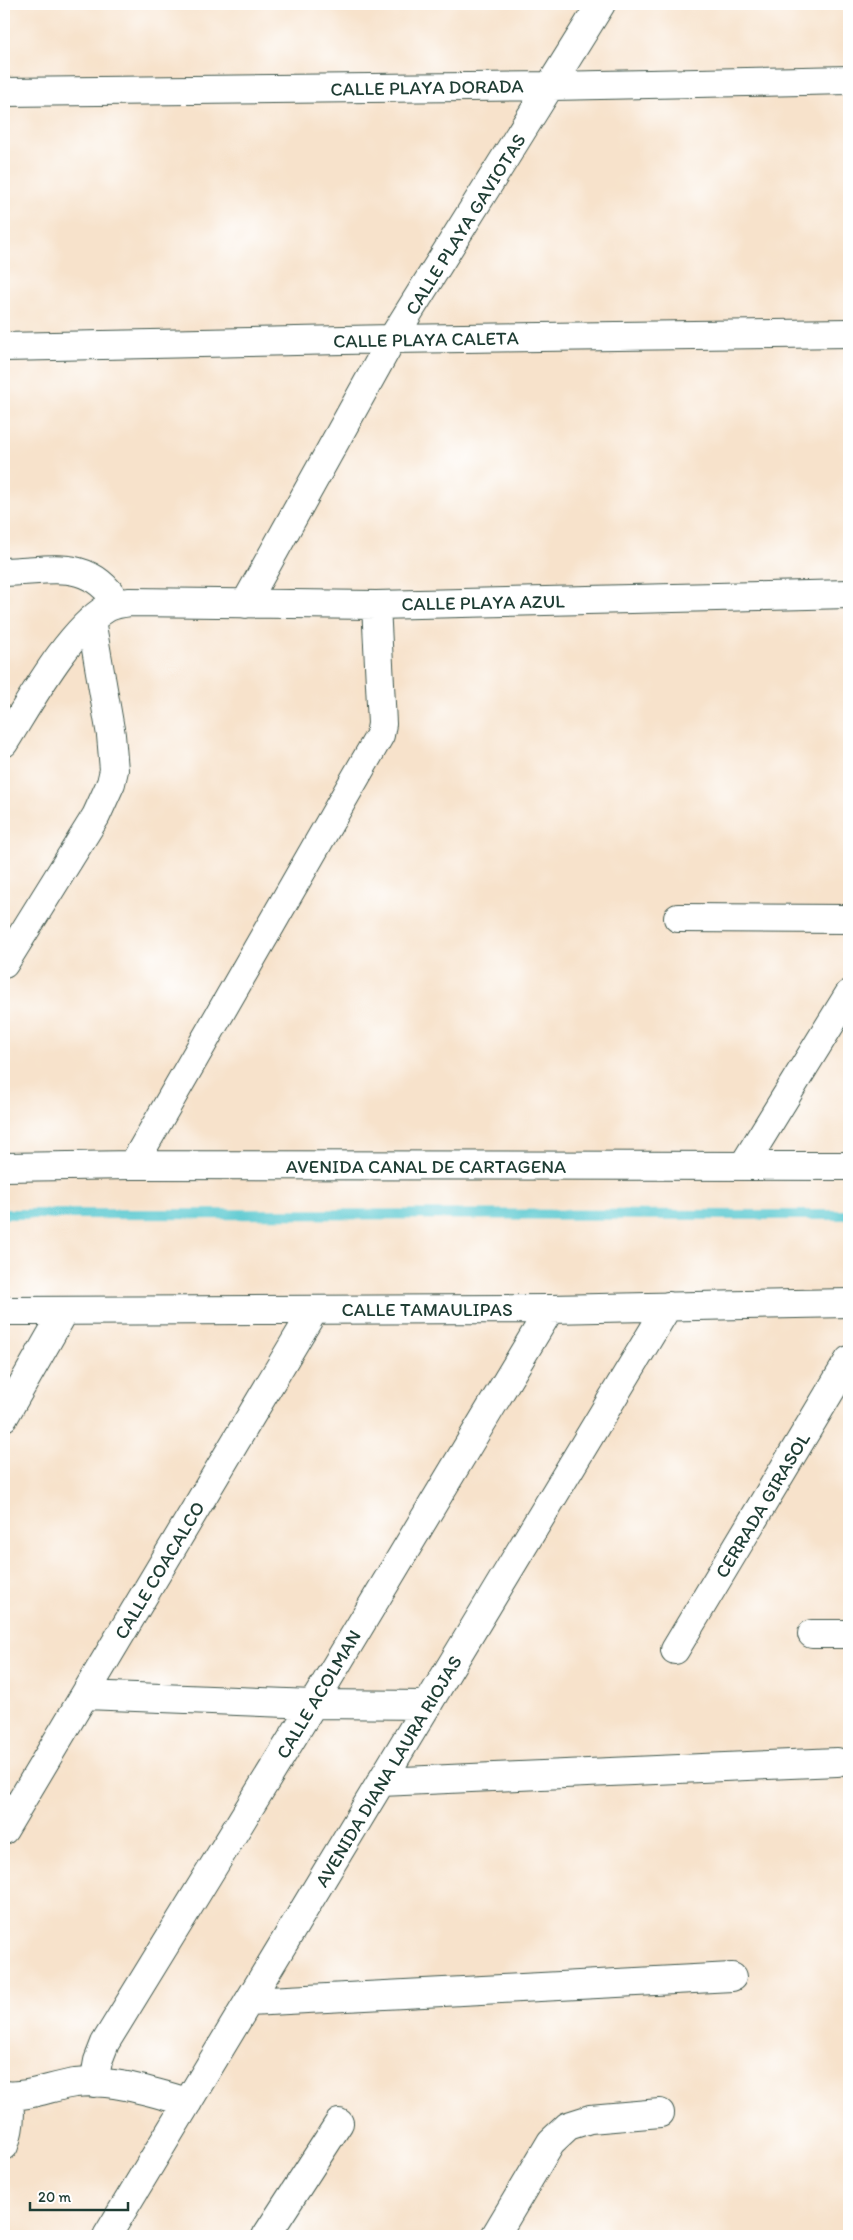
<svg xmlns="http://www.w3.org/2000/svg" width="853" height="2240" viewBox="0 0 853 2240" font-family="Itim,sans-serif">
<rect width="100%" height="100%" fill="#fff"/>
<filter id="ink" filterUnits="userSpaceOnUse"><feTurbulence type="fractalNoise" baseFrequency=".02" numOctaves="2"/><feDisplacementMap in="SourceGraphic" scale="10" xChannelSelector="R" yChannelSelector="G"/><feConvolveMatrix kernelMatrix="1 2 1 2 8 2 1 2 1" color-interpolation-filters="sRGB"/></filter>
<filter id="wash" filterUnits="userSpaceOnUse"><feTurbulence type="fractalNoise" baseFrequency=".0096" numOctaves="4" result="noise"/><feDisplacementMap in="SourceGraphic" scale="20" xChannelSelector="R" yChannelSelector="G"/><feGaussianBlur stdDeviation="1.12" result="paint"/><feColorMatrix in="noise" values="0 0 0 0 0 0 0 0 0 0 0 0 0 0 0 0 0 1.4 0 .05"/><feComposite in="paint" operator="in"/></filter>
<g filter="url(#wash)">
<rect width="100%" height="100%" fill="#f7e2cb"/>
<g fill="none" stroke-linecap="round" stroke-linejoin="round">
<!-- stream -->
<path stroke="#5cc9d0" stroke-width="10" d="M4 1214 849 1215"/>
</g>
</g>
<g filter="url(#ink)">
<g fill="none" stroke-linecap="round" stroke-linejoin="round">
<defs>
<path id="minor" d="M4 92 552 86 849 80
M4 347 392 339 849 333
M4 572C52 571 89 557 118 604
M245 604 392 339 601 4
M4 743C29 704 67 632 107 608 114 604 122 603 130 602L376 605 849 594
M678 918 849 919
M4 964 96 816 111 783 114 770 111 735 91 620
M133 1165 380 735 382 724 376 605
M743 1166 849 994
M4 1167 133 1165 849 1166
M4 1311 550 1309 849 1303
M4 1417 64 1312
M812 1634H849
M675 1650 849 1360
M85 1695 313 1704 428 1705
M381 1782 837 1762
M4 1830 314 1310
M249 2002 732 1977
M94 2083 98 2061 105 2043 313 1704 550 1309
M4 2095C28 2098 52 2086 75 2083 114 2079 151 2092 188 2102
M4 2146C10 2129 12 2114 8 2096
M107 2236 668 1306
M266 2236 339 2123
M495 2236 551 2142 568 2126 590 2119 660 2113"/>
</defs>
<!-- minor casing -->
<use href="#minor" stroke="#3f564b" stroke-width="30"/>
<!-- minor -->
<use href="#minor" stroke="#fff" stroke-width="28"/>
</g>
</g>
<g text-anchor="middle" stroke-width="4" stroke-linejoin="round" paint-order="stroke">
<!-- street labels -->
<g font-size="19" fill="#1f3d34" stroke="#fff">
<text transform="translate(427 87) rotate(-1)" y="7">CALLE PLAYA DORADA</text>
<text transform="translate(465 224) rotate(-58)" y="7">CALLE PLAYA GAVIOTAS</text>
<text transform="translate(426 339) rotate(-1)" y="7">CALLE PLAYA CALETA</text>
<text transform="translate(483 602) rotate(-1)" y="7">CALLE PLAYA AZUL</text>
<text x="426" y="1173">AVENIDA CANAL DE CARTAGENA</text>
<text x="427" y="1316">CALLE TAMAULIPAS</text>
<text transform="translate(762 1505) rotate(-59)" y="7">CERRADA GIRASOL</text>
<text transform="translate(159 1570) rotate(-59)" y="7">CALLE COACALCO</text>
<text transform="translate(318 1694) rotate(-59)" y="7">CALLE ACOLMAN</text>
<text transform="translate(388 1771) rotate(-59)" y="7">AVENIDA DIANA LAURA RIOJAS</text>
</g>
</g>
<!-- margin -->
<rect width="853" height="2240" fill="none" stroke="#fff" stroke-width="20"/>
<!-- scale -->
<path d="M30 2202v8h98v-8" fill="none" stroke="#1f3d34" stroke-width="2.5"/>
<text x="38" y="2202" font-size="15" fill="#1f3d34" stroke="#ffffff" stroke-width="4" paint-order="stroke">20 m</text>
</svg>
